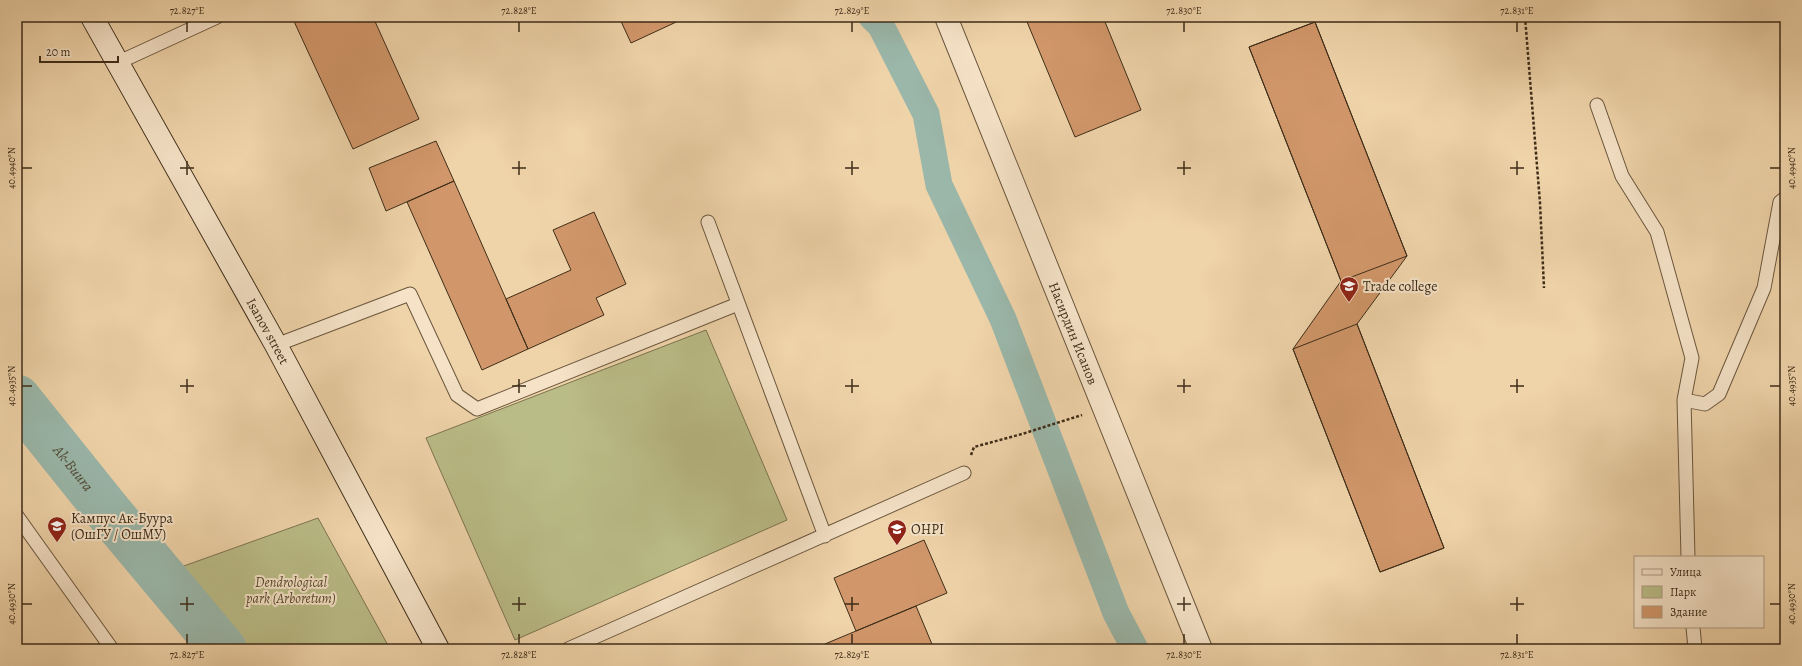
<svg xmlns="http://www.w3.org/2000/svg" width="1802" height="666" viewBox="0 0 1802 666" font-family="Alegreya,serif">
<rect width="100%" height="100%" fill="#efd3a9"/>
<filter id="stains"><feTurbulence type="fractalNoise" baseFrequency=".005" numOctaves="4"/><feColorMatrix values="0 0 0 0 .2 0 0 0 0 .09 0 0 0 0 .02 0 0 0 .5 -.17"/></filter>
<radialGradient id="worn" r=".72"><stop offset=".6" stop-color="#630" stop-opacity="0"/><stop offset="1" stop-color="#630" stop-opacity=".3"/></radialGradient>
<!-- green -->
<path fill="#babc87" stroke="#7c7450" d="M706 330 787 520 515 640 426 438Z
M318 518 390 649H226L167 572Z"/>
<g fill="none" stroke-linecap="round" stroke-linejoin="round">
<!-- canal -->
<path stroke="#9ab7aa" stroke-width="27" d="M872 17 881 26 926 114 939 185 1003 319 1116 613 1135 649"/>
<!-- river -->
<path stroke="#9ab7aa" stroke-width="47" id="s1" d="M17 398 106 509 223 649"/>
</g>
<!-- building -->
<path fill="#d1976a" stroke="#3e2d19" d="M292 17H373L419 119 353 149Z
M619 17H687L631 43Z
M1025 17H1103L1141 110 1075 137Z
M1315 22 1407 256 1341 281 1249 47Z
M1315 22 1407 256 1357 324 1444 548 1380 572 1293 349 1341 281 1249 47Z
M436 141 454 181 386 211 369 168Z
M454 181 528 349 482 370 407 202Z
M594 212 626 284 596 298 604 315 528 349 506 299 571 270 553 230Z
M1357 324 1444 548 1380 572 1293 349Z
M924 540 947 593 856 631 834 578Z
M916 606 934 649H813L856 631Z"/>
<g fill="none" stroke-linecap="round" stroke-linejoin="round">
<defs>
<path id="service" d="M117 63 217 17
M1597 105 1622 176 1657 232 1692 358 1684 400 1688 557
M708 222 825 536
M276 345 410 294 457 395 477 409 738 304
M1684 400 1705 404 1719 394 1764 288 1780 202 1785 198
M17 516 112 649
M1693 627 1695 649
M568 649 964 473"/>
<g id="minor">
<path id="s2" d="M946 17 1201 649"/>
</g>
<g id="secondary">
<path id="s3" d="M92 17 276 345 438 649"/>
</g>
</defs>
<!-- service casing -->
<use href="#service" stroke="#6a563d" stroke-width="15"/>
<!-- minor casing -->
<use href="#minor" stroke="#6a563d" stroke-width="24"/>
<!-- secondary casing -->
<use href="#secondary" stroke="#3e2d19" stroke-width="24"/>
<!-- path -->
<path stroke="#3e2d19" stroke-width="2.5" stroke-dasharray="3 2" stroke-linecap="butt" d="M1525 17 1540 203 1544 288
M971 455 974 447 1022 434 1082 415"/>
<!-- service -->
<use href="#service" stroke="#f5e2c7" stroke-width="13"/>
<!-- minor -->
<use href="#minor" stroke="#f5e2c7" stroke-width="22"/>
<!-- secondary -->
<use href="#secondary" stroke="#f5e2c7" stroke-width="22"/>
</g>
<!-- ticks -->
<path fill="none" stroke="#3e2d19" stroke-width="1.5" d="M187 22V32M519 22V32M852 22V32M1184 22V32M1517 22V32M187 161V175M519 161V175M852 161V175M1184 161V175M1517 161V175M22 168H32M180 168H194M512 168H526M845 168H859M1177 168H1191M1510 168H1524M1770 168H1780M187 379V393M519 379V393M852 379V393M1184 379V393M1517 379V393M22 386H32M180 386H194M512 386H526M845 386H859M1177 386H1191M1510 386H1524M1770 386H1780M187 597V611M519 597V611M852 597V611M1184 597V611M1517 597V611M22 604H32M180 604H194M512 604H526M845 604H859M1177 604H1191M1510 604H1524M1770 604H1780M187 634V644M519 634V644M852 634V644M1184 634V644M1517 634V644"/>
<!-- icons -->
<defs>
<symbol id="university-pin" viewBox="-11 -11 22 30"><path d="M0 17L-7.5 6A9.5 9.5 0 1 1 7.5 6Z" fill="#8f2418" stroke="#f5e2c7"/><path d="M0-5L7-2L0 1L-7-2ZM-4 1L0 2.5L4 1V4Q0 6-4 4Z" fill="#fff"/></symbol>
</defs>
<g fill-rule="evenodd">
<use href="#university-pin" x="1338" y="275" width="22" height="30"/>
<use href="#university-pin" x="46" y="515" width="22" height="30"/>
<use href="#university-pin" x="886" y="518" width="22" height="30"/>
</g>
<g text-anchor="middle" stroke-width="4" stroke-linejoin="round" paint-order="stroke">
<!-- poi labels -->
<g font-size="14" fill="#3e2d19" stroke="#f5e2c7" text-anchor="start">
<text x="1363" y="291">Trade college</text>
<text x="71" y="523">Кампус Ак-Буура<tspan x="71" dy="16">(ОшГУ / ОшМУ)</tspan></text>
<text x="911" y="534">OHPI</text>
</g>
<!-- street labels -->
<g font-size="14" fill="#3e2d19" stroke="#f5e2c7">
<text dy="5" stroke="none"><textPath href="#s3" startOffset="360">Isanov street</textPath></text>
<text dy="5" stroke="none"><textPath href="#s2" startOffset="341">Насирдин Исанов</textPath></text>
</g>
<!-- park labels -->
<g font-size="14" font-style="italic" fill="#574a2f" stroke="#f5e2c7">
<text x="291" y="587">Dendrological<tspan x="291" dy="16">park (Arboretum)</tspan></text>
</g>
<!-- water labels -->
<g font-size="15" font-style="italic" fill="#504936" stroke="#f5e2c7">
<text dy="5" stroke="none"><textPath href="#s1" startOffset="90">Ak-Buura</textPath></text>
</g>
</g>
<!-- margin -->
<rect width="1802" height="666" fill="none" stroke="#efd3a9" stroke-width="44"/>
<!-- legend -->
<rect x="1634" y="556" width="130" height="72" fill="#f5e2c7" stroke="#ac9a81"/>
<rect x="1642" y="569" width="20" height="6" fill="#f5e2c7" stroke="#ac9a81"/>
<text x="1670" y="576" font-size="12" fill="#3e2d19">Улица</text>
<rect x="1642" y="586" width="20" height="12" fill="#babc87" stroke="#ac9a81"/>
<text x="1670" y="596" font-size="12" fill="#3e2d19">Парк</text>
<rect x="1642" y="606" width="20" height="12" fill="#d1976a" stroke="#ac9a81"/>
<text x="1670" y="616" font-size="12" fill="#3e2d19">Здание</text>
<!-- scale -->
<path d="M40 56v6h78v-6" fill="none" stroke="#3e2d19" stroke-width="2"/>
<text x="46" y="56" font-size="12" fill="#3e2d19" stroke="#f5e2c7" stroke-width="3" paint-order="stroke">20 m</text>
<rect x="22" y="22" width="1758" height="622" fill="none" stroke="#3e2d19" stroke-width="1.5"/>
<g font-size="10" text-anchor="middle" fill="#3e2d19">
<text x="187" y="14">72.827°E</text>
<text x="519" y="14">72.828°E</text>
<text x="852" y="14">72.829°E</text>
<text x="1184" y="14">72.830°E</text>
<text x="1517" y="14">72.831°E</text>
<text transform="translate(11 168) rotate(-90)" y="4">40.4940°N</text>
<text transform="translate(1791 168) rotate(-90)" y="4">40.4940°N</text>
<text transform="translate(11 386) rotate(-90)" y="4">40.4935°N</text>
<text transform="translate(1791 386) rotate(-90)" y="4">40.4935°N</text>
<text transform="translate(11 604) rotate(-90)" y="4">40.4930°N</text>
<text transform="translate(1791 604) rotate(-90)" y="4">40.4930°N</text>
<text x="187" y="658">72.827°E</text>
<text x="519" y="658">72.828°E</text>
<text x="852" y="658">72.829°E</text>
<text x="1184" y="658">72.830°E</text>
<text x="1517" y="658">72.831°E</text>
</g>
<rect width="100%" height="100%" filter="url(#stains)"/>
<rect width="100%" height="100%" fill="url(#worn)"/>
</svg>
